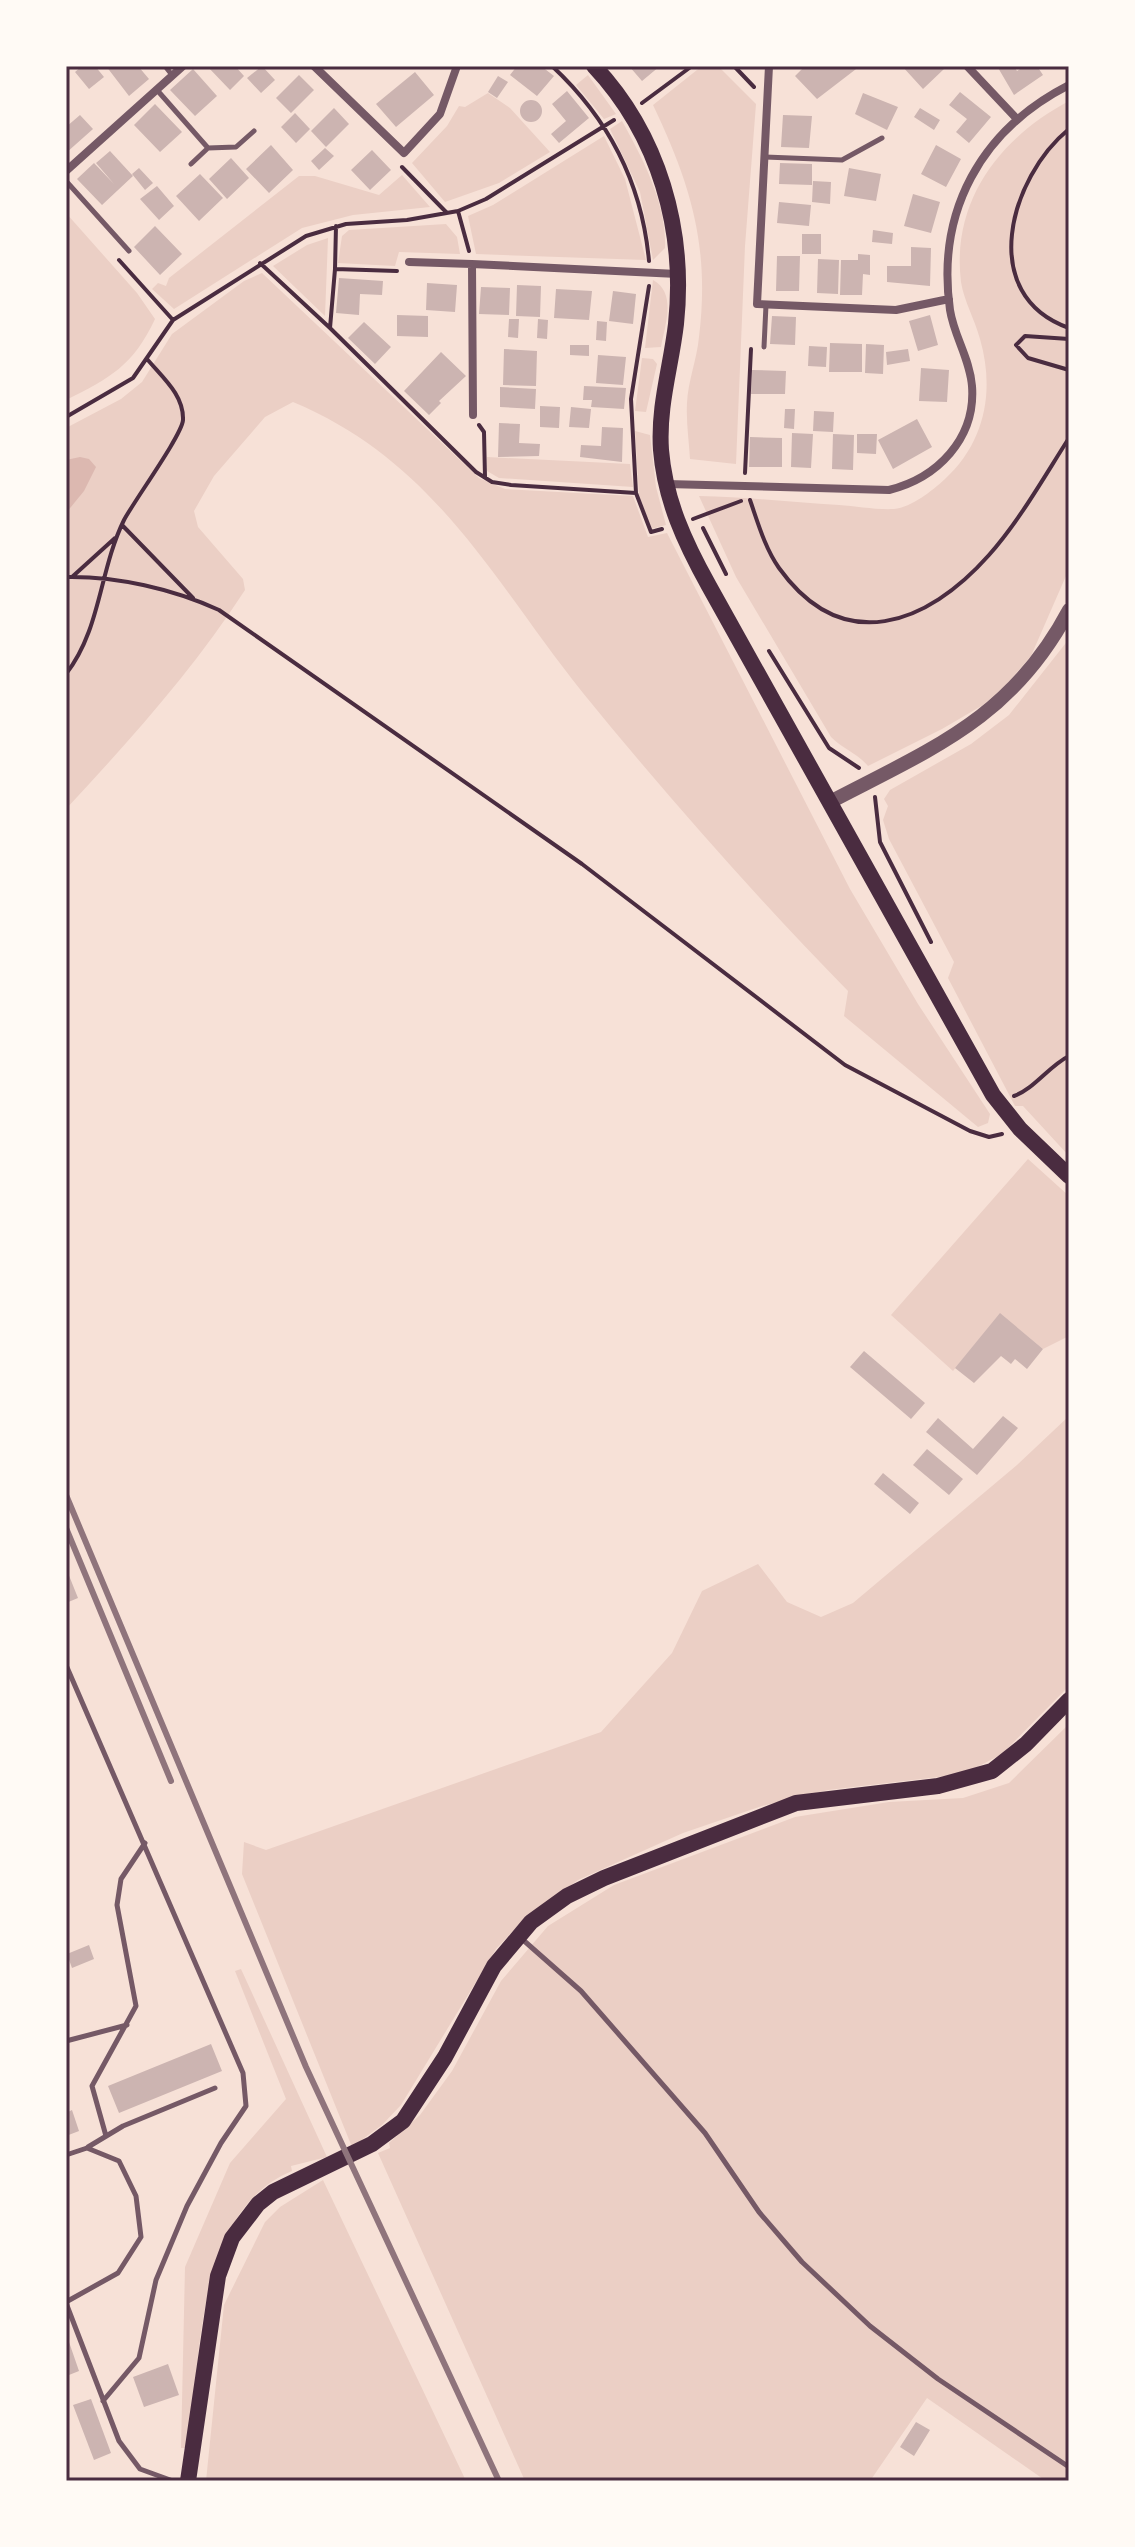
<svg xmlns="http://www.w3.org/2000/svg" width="1135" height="2547" viewBox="0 0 1135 2547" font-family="'Libre Baskerville',serif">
<rect width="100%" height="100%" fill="#f7e1d7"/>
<!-- green -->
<path fill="#ebcfc5" d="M702 66H718L756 104 745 246 736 464 690 459C689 441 686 422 687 403 688 381 697 359 699 337 710 247 691 185 653 105Z
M588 75 616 114 604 119 576 85Z
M488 93 510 108 550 152 499 183 445 202 412 163 447 126 459 106 465 107Z
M1069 101V569L1031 656 1005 686 983 705 942 729 868 766C857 753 843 749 831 737L736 577 699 496C746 497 792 502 839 505 856 506 876 510 894 509 912 507 932 491 945 479 985 442 995 391 980 339 975 320 964 301 961 282 951 200 1001 137 1069 101Z
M622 121C642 157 667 204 665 248L653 260 640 192 610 129Z
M604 136 625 179 646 260 476 254 468 216 493 205Z
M402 175 430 207 353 215 302 228 174 309 152 289 158 283 166 286 169 278 299 176H315L379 195Z
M66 213 137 293 155 319C133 366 110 378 66 400Z
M446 224 457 237 460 254 399 252 395 266 338 263 342 236 349 230Z
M328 238 325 316 273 266 307 245Z
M262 273 479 478 505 489 633 496 648 537 667 533 850 889 918 1004 990 1114 988 1123 978 1127 844 1016 848 991C755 896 667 796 583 693 492 579 436 462 293 402L265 417 214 476 194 511 198 527 243 579 245 590C193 670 131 739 66 809V428L121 399 142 382 172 334 244 281Z
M653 280C677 293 665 325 661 347L645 348Z
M642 358 653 359 657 364 646 412 635 411Z
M635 431 650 435 656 487 666 525 651 529 639 495Z
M487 457 630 464 633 487 499 478 487 471Z
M1069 639V1156L1023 1106H1015L948 978 954 962 889 839 883 820 888 806 884 799 890 790 971 744 1009 715Z
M1028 1159 1069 1196V1336L1043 1349 1000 1314 953 1371 891 1315Z
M1069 1416V1686L1002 1754 964 1774 828 1790 762 1806 683 1833 578 1880 525 1918 496 1949 401 2105 382 2125 352 2147 242 1874 244 1842 266 1850 601 1732 672 1653 702 1591 758 1564 787 1602 821 1617 853 1603 1017 1465Z
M1069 1724V2481H1046L927 2398 870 2481H525L378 2153 390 2148 389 2143 420 2115 452 2071 501 1981 548 1926 614 1885 795 1817 889 1802 963 1798 1009 1783Z
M241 1969 327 2157 291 2166 292 2171C196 2210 200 2359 189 2448H181L185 2267 230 2163 286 2099 235 1971Z
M323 2180 466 2481H206L224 2305 265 2222 280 2207Z"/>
<!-- water -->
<path fill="#dcb8b0" d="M80 457 89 459 96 467 84 491 66 513V460Z"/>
<!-- building -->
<path fill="#ccb4b1" d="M82 66H95L104 77 89 89 75 72Z
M106 66H138L149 79 129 96Z
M207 66H235L244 76 230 90Z
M262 66 275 80 261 93 247 78Z
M517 66H541L554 76 537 96 510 75Z
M629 66H660L642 81Z
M805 66H860L817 99 795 76Z
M902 66H941L944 69 923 89Z
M997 66H1014L1017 71 1025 66H1037L1043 75 1014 95Z
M193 69 217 96 195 116 170 90Z
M415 72 434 95 396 127 376 104Z
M299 75 314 90 291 113 276 98Z
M498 76 508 82 497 98 488 92Z
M567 91 589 118 559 143 551 134 566 121 552 104Z
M960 92 991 117 969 143 956 132 967 119 949 105Z
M863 93 898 107 887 130 855 114Z
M520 111a11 11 0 1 1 22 0a11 11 0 1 1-22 0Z
M155 104 182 132 160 152 134 125Z
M334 108 349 124 326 147 311 131Z
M920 108 940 120 934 130 914 117Z
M295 113 310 129 296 143 281 127Z
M80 115 93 129 66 153V127Z
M783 115 812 116 809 148 781 147Z
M271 145 293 170 269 193 246 169Z
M936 145 961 159 946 187 921 174Z
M325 148 334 156 319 170 311 161Z
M372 150 391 170 370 190 351 170Z
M110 151 133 176 102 205 77 179 94 163 114 184 96 163Z
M231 158 249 178 227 199 209 179Z
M780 163 812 164V185L779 184Z
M139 168 153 183 145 190 132 174Z
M849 168 881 174 876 201 844 196Z
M200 174 223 198 199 221 176 196Z
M813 181 831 182 830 204 812 202Z
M157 186 174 206 159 220 140 199Z
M913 194 940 202 931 233 904 226Z
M779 202 811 205 809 226 777 223Z
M155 226 182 254 160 275 134 247Z
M873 230 893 233 892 244 872 242Z
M802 234H821V254H802Z
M911 247 931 248 930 286 887 282V266H911Z
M858 254 870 255V275L863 274 862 295H840L841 260H858Z
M777 256H800L799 291H776Z
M818 259 839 260 838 294 817 293Z
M339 278 383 281 382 295 360 294 359 315 336 313Z
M427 283 457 285 455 312 426 310Z
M517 285 541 286 540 317 516 316Z
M481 287 510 288 509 315 479 314Z
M556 289 592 291 589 320 554 318Z
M613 291 636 294 633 324 609 321Z
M397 315 428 316V337L397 336Z
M930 315 938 345 918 351 909 321Z
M772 316 796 317 795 345 770 344Z
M509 319H519L518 338 508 337Z
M538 319 548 320 547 339 537 338Z
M597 321 607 322 606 341 596 340Z
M364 322 391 347 375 364 348 338Z
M830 343 862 344V372H829Z
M866 344 884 345 883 374 865 373Z
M570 345H589V356L570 355Z
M809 346 827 347 826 367 808 366Z
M504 349 537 351 536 386 503 385Z
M908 349 910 361 887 365 886 352Z
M441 352 466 376 439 401 441 403 429 415 404 391Z
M598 355 626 357 623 385 596 383Z
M921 368 949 370 947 402 919 401Z
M752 370 786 371 785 394H751Z
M584 386 626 388 624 409 591 407 592 400H583Z
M500 387 536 389 535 409 500 407Z
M540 406 560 407 559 428 540 427Z
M571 407 591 409 589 428 569 427Z
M785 409H795L794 429 784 428Z
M814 411 834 412 833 432 813 431Z
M917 419 932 447 893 469 878 440Z
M499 423 520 424 519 443 540 444 539 456 498 457Z
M602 427 623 428 622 462 580 457 581 445 601 446Z
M792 433 813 434 811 468 791 467Z
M833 434 854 435 853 470 832 469Z
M857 434H877L876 454 857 453Z
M750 437 782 438V467H749Z
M1000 1313 1043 1349 1027 1369 1015 1359 1011 1364 1001 1356 974 1383 955 1368Z
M864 1351 925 1403 911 1419 850 1367Z
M1003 1416 1018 1428 977 1475 926 1432 938 1418 973 1449Z
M927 1449 963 1479 949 1495 913 1465Z
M883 1473 919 1503 910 1514 874 1484Z
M66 1568 78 1598 66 1603Z
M89 1945 94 1959 72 1968 67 1954Z
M211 2044 222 2071 119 2113 108 2086Z
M72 2110 79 2131 66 2136V2113Z
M69 2342 79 2371 69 2375 66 2343Z
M168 2364 179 2395 144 2407 133 2377Z
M91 2399 111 2453 94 2460 73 2405Z
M916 2422 930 2430 914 2456 900 2447Z"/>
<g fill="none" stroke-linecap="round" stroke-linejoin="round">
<!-- path -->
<path stroke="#4a2c40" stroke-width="4" d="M552 66C609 119 642 183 649 261
M734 66 754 87
M642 103 692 66
M1069 129C1010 177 976 295 1069 328
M402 167 446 212
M458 211 469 251
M119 260 173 320
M260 263 330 328
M335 269 336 226
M397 271 335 269 330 328 476 472 492 482 511 485 636 493 651 532 662 529
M1069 339 1025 336 1016 345 1028 358 1069 370
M66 417 133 378 173 320 306 236 346 224 407 220 458 211 486 199 614 120
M479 425 484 432 485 477
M745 473 751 349
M636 493 631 399 649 286
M750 500C758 523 765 548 779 568 843 657 927 625 989 555 1020 520 1044 477 1069 438
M693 519 741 501
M122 525 193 598
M703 528 726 574
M66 577C117 576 173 589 219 610L582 864 845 1065 970 1131 989 1137 1002 1134
M72 577 115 538
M769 651 829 748 859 768
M66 674C101 629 99 571 124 520 134 501 182 435 183 420 184 395 163 378 147 359
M875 797 880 842 931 942
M1014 1096C1034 1089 1049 1066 1069 1056"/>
<!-- service -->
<path stroke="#755966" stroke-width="5" d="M165 66 172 75
M157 90 208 148 236 147 254 131
M765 157 842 160 882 138
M191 164 208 148
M66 181 129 251
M764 347 766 305
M66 1665 243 2073 246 2106 221 2143 187 2206 156 2280 139 2358 103 2401
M522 1939 581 1991 705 2133 759 2212 802 2262 870 2326 938 2379 1069 2467
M66 2041 127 2025
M106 2136 92 2086 136 2006 117 1905 121 1879 145 1843
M88 2147 123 2126 215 2088
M66 2155 87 2148 119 2161 136 2196 141 2237 118 2273 66 2302
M66 2303 119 2441 140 2469 173 2481"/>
<!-- minor -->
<path stroke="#755966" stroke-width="8" d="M314 66 404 153 440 114 457 66
M769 66 757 304 896 310 949 299
M967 66 1016 118
M66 171 183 66
M409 262 472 264
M473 415 472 264 677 274
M667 484 889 490C937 478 976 439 972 386 970 359 954 336 950 310 936 211 981 130 1069 85"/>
<!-- tertiary -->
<path stroke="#755966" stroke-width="14" d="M830 802C933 748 1012 718 1069 610"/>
<!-- secondary -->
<path stroke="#4a2c40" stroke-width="16" d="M594 66C659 135 686 230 676 324 671 367 658 406 661 450 665 500 685 543 709 586L993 1095 1020 1129 1069 1176
M188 2481 218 2276 232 2238 258 2204 273 2192 372 2144 403 2121 445 2057 494 1966 531 1922 567 1896 604 1878 796 1803 938 1786 992 1771 1026 1744 1069 1700"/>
<!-- rail -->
<path stroke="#8f747c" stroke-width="6" d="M66 1495 306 2067 499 2481
M66 1528 171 1781"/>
</g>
<!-- border -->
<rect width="1135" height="2547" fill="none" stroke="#fffaf5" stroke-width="136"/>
<rect x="68" y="68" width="999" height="2411" fill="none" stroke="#4a2c40" stroke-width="3"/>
</svg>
